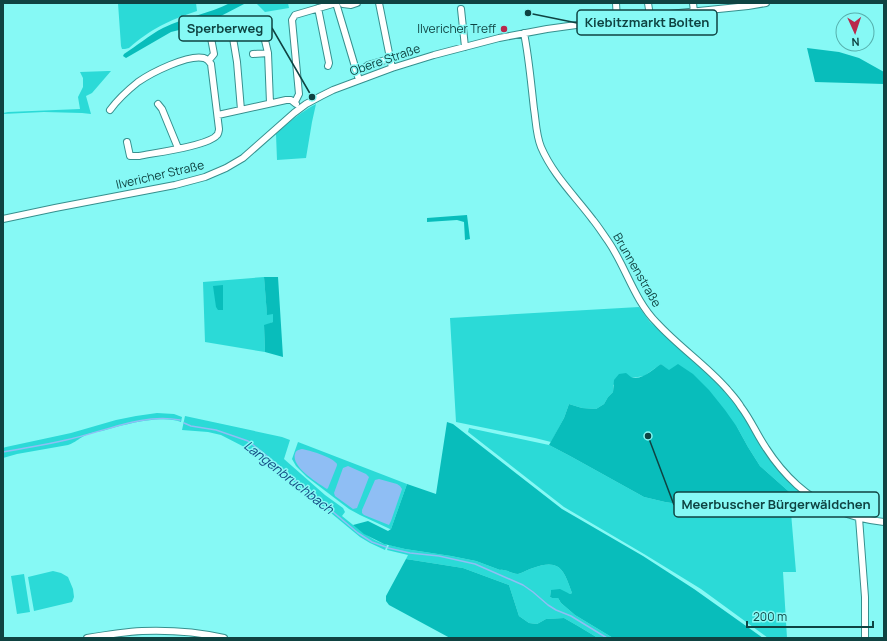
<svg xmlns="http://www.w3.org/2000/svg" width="887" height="641" viewBox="0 0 887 641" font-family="Manrope,sans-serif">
<rect width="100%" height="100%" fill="#86f9f5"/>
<!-- green -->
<path fill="#2bdad7" d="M118 3H196L197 11C169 20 151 29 129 48L125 49H122L121 46Z
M256 3H288L289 8 265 12Z
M108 71H111L92 93 86 96 91 114 82 113 44 112 3 114V113L8 112 80 109 78 97 83 87V78L80 72Z
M316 104 312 122 306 158 277 160 276 134C289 122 301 112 316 104Z
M264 277 267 314H273V322L264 326 265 352 205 342 203 282Z
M639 307 650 322 679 347 723 387 741 411 754 434 805 494 795 497 760 466 748 447 737 427 661 364 644 376 638 377H631L613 385V392L608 397 604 404 596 409 582 408 569 404 564 418 551 442 535 438 456 422 450 318Z
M157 413 174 414 182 417 181 422C162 414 122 425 102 431 96 432 89 433 84 436 78 439 76 442 68 445L17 454 3 458V448L6 447 71 433 116 420 136 416Z
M185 416 282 437 290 440 284 459 325 495 343 508 345 512 342 516C356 527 370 540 387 545L385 550 370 543 360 537 262 456 221 435 208 432 182 430Z
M469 428 549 445 570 456 644 497 665 502 704 508H723L766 503 790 501 796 572H783L787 638H768L701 589 644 554 564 507 468 432Z
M298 442 407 484 391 529H390L360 515 349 509 307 477 296 466 292 459Z
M389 545 405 549 451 556 476 561 500 570C506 569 512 574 518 574 523 573 528 569 533 568 560 558 564 570 572 593L570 594 551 590 550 597 552 598H558L561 603 575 615 613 638H598L578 626 564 618 546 619 537 624 529 623 519 616 509 585 463 568 406 559 408 555 387 550Z
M53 571 61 573 68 577 73 589 74 597 72 602 34 611 28 577Z
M24 574 30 612 17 614 11 576Z"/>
<!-- forest -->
<path fill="#08bdbb" d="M230 3H246L217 18 187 28 171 32 126 58 123 56 124 54C137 46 149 35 163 28 185 17 209 14 230 3Z
M807 48 839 52 859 58 884 72V84L815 82Z
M467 215 470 239 465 240 464 222 457 220 427 222V218Z
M264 277H278L283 357 265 352 264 325 273 322V314L267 315Z
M223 285V310H218L216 307 213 286Z
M661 364 669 370 678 364 693 374 709 390 725 410 737 427 748 447 760 466 795 497 790 501 766 503 723 508H704L665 502 644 497 570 456 549 445 564 418 569 404 582 408 596 409 604 404 608 397 613 392 614 380 619 374 626 373C628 374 629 376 631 377 642 381 653 369 661 364Z
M447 422 453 424 562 509 643 556 694 589 763 638H613L575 615 561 603 558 598H552L550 597 551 590 560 589 570 594 572 593C564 570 560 558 533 568 528 569 523 573 518 574 512 574 506 569 500 570L476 561 451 556 405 549 384 544 364 534 353 525 368 521 388 531 391 529 407 484 436 494Z
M406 559 463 568 509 585 519 616 529 623 537 624 546 619 564 618 578 626 598 638H450L389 605 386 601V596Z"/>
<!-- water -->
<path fill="#8fbef4" d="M302 449C309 450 331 457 335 462 338 464 337 465 336 468L328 488 327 489C318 483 291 467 295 454 296 450 298 450 302 449Z
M348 466 366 474 369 477 357 508 353 509 335 496 334 493 343 468Z
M379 479 397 484 400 486 402 489 391 521 389 525 364 515 362 513V510L375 480Z"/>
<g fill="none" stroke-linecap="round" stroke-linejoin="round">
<!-- stream -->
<path stroke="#8fbef4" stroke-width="1.5" d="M184 423 191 426 216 430 248 441 261 451 358 533 372 542 386 547
M3 452C24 448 45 445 66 440 104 432 141 413 180 420
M388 548 410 553 439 556 475 564 523 585 533 592 548 605 556 610 571 616 607 638"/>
<defs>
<path id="minor" d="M336 3 359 80
M379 3 392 68
M616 3 617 20
M648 3 650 16
M693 3 694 12
M343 4 351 5 357 3
M318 8 329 63 328 66
M461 9 465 47
M208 22 214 54 209 60
M260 31 264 36 268 53
M524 33C529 58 531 83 534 109 536 121 536 135 541 147 553 175 575 196 593 220 598 226 603 234 608 241 626 267 634 300 657 323 679 347 706 365 727 389 732 395 737 400 741 407 751 420 757 435 766 448 775 462 785 474 797 485 820 506 853 519 884 522
M238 36 233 38 237 62 241 110
M253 54 268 53 270 103
M363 69 368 65 389 59
M294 102 296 100 299 94 292 20 295 15 336 3
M158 104 162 109 178 148
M110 110C118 99 128 90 138 82 151 73 188 54 204 58 207 59 209 61 211 64L219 129C219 130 218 135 217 135 209 146 153 153 139 156H130L127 142
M218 115 286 100H291L296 104
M3 219 55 208 175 185 205 177 226 168 243 158 294 113 306 104 321 96 333 90 392 68 434 55 499 38 547 29 620 19 748 6 766 3
M859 518 865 597V638
M87 638C105 635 124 632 142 631 169 630 198 632 224 638"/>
</defs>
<!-- minor casing -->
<use href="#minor" stroke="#36908e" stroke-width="8"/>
<!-- minor -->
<use href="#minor" stroke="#fff" stroke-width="6"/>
</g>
<!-- markers -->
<circle fill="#b9284b" stroke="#86f9f5" stroke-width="1.5" cx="504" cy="29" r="4"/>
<g text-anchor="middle" stroke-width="3" stroke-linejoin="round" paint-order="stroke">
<!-- poi labels -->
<g font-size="12" fill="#0f4342" stroke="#86f9f5" text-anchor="end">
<text x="496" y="33">Ilvericher Treff</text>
</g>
<!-- street labels -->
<g font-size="12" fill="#0f4342" stroke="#86f9f5">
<text transform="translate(385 60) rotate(-19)" y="4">Obere Straße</text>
<text transform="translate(160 175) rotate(-13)" y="4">Ilvericher Straße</text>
<text transform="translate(637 270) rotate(60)" y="4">Brunnenstraße</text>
</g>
<!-- water labels -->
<g font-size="13" font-style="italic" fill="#134a83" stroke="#86f9f5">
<text transform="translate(289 477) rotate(38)" y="5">Langenbruchbach</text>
</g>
</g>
<!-- callouts -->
<path fill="none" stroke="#0f4342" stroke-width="1.5" d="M528 13L577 23M312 97L272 28M648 436L674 505"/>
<g fill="#0f4342" stroke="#86f9f5" stroke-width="1.5">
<circle cx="528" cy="13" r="4"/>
<circle cx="312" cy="97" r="4"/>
<circle cx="648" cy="436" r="4"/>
</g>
<g fill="#86f9f5" stroke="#0f4342" stroke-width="1.5">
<rect x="577" y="10" width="140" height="25" rx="4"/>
<rect x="179" y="16" width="93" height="25" rx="4"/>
<rect x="674" y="492" width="205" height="25" rx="4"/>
</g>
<g font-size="13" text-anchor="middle" font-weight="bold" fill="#0f4342">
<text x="647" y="27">Kiebitzmarkt Bolten</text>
<text x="225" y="33">Sperberweg</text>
<text x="776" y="509">Meerbuscher Bürgerwäldchen</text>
</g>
<!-- border -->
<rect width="887" height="641" fill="none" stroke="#0f4342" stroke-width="8"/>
<!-- north arrow -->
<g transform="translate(855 32) rotate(177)"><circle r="19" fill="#86f9f5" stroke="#56b0ad"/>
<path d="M0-3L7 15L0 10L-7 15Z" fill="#b9284b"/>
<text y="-6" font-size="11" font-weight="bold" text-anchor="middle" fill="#0f4342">N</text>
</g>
<!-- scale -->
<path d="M747 621v6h126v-6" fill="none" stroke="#0f4342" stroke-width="2"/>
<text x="753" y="621" font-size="12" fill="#0f4342" stroke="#86f9f5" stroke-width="3" paint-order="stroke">200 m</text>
</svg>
